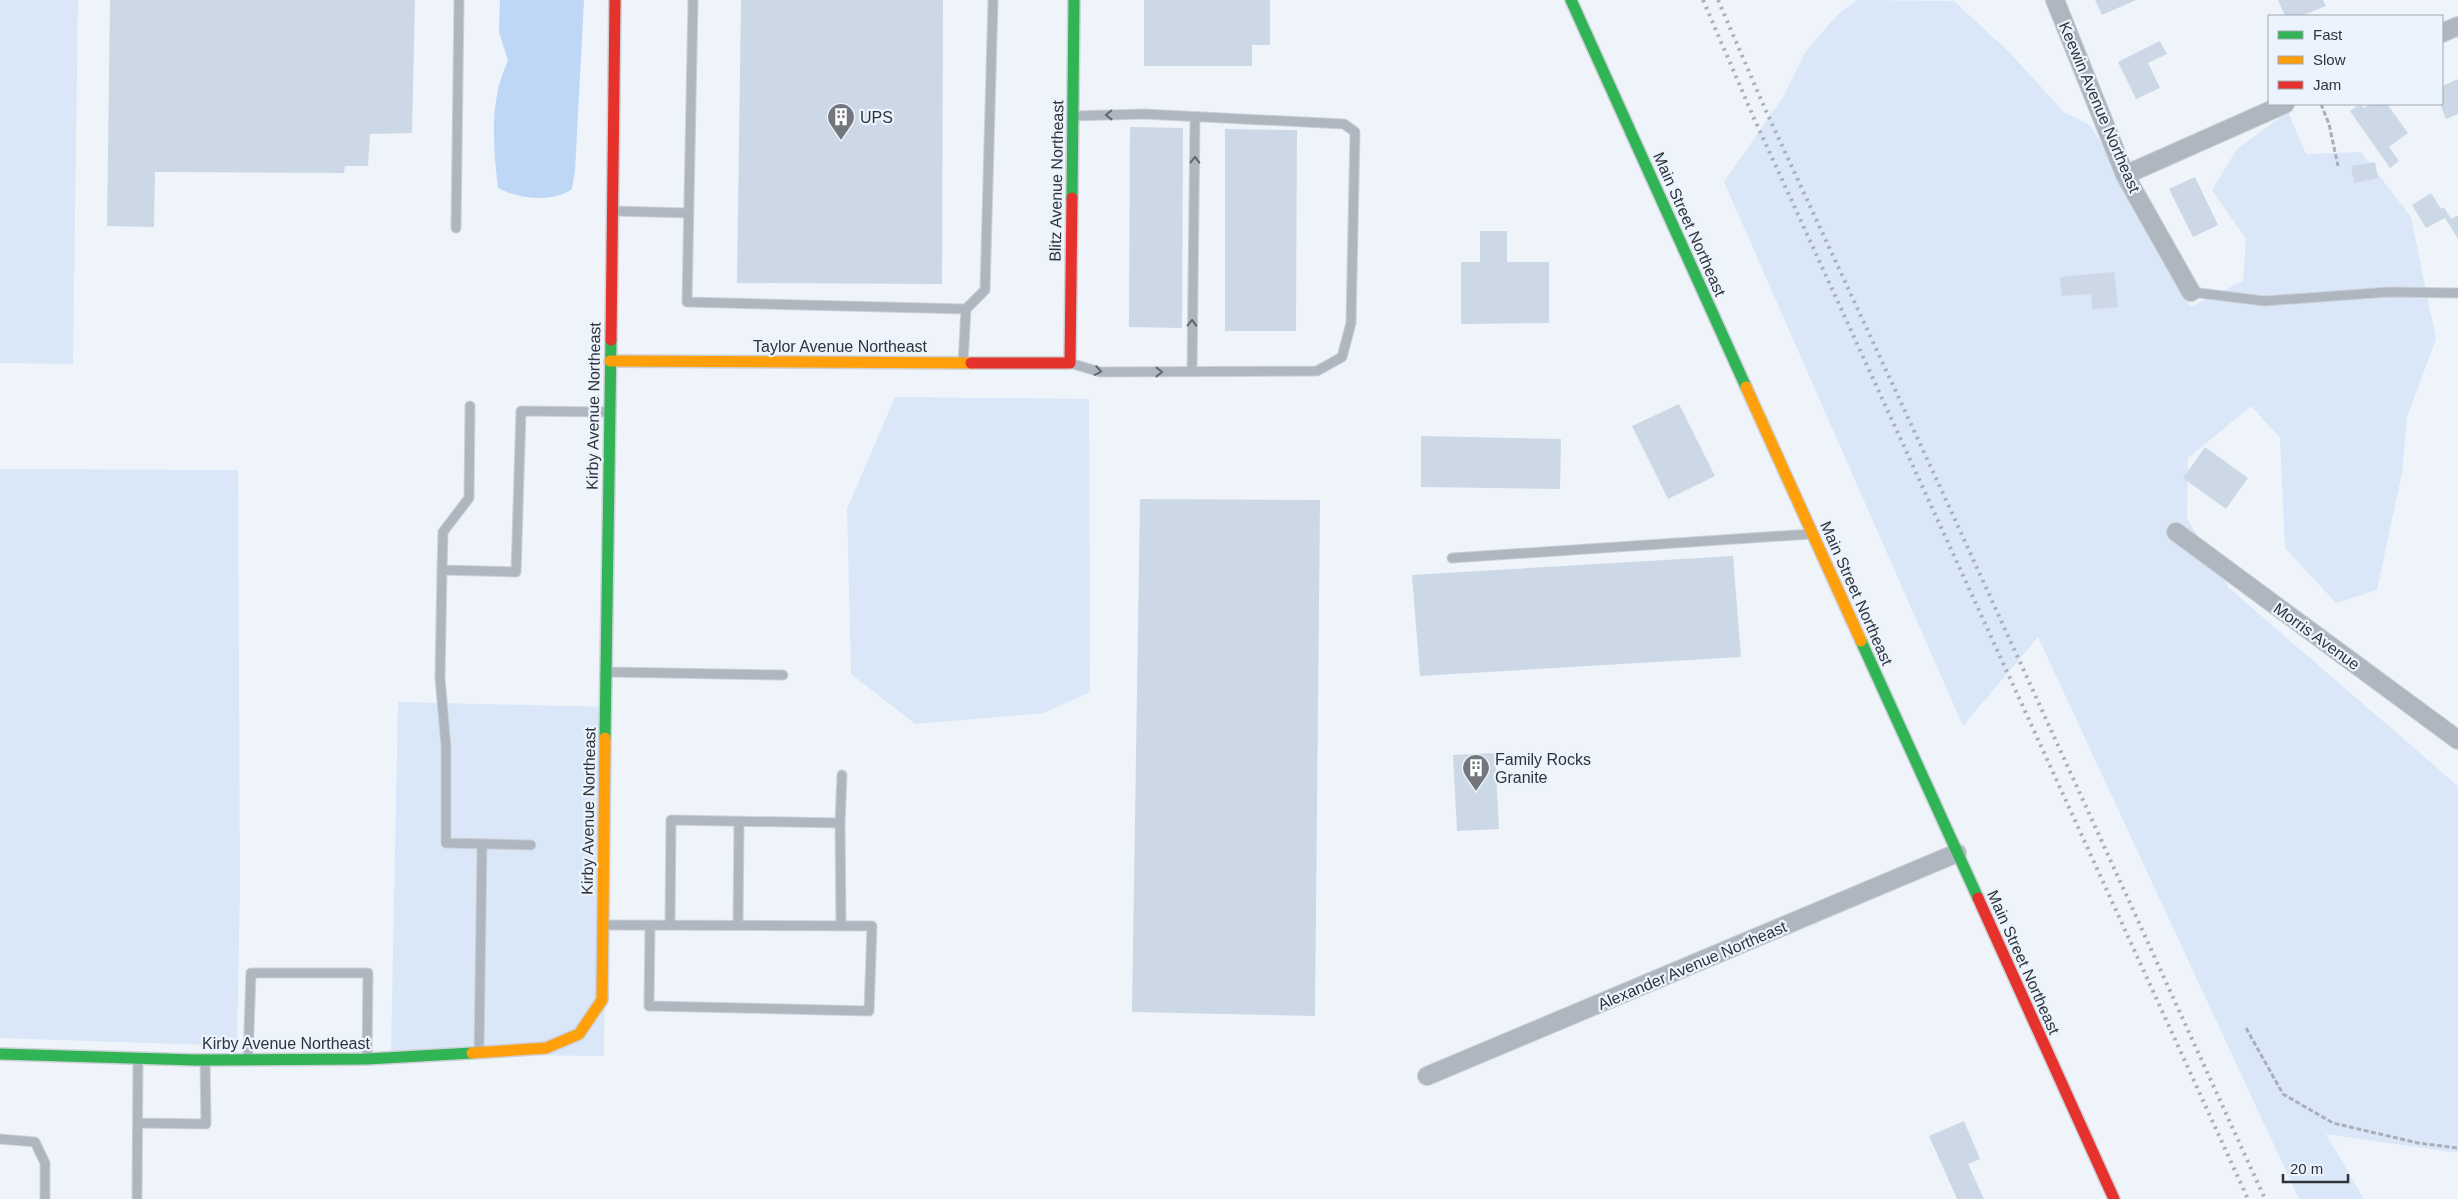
<svg xmlns="http://www.w3.org/2000/svg" width="2458" height="1199" viewBox="0 0 2458 1199" font-family="Arial,sans-serif">
<rect width="100%" height="100%" fill="#eff4fa"/>
<!-- green -->
<path fill="#dae7f8" d="M0 0H78L73 364 0 363Z
M1857 0 1954 1 2009 52 2064 112 2090 125 2149 224 2190 307 2243 281 2246 239 2212 190 2237 149 2288 112 2306 154 2361 152 2411 217 2436 339 2407 417 2402 473 2377 590 2336 603 2285 548 2280 438 2251 406 2188 458 2187 518 2229 588 2458 786V1153L2326 1134 2364 1199H2299L2038 637 1963 726 1724 182 1783 97 1806 51 1838 14Z
M895 397 1089 399 1090 692 1044 713 915 724 851 674 847 509Z
M0 469 238 470 240 886 237 1046 0 1038Z
M398 702 608 707 604 1056 391 1053Z"/>
<!-- water -->
<path fill="#bed7f7" d="M500 0H584L575 171 572 189C553 203 518 199 498 188 493 146 489 99 508 61L499 32Z"/>
<!-- building -->
<path fill="#cdd8e6" d="M110 0H415L412 133 370 134 368 166H345L344 173 155 172 154 227 107 226Z
M741 0H943L942 284 737 283Z
M1144 0H1270V45H1252V66H1144Z
M2095 0H2136L2102 15Z
M2278 0H2323L2326 6 2301 16H2285Z
M2160 41 2167 54 2148 63 2160 88 2136 99 2118 62Z
M2458 79V114L2446 119 2440 104H2442V86Z
M2360 104 2364 108 2370 104H2387L2408 133 2389 147 2399 161 2390 168 2350 111Z
M1130 127 1183 128 1182 328 1129 327Z
M1225 129 1297 130 1296 331H1225Z
M2375 162 2378 178 2354 183 2351 166Z
M2195 177 2218 225 2193 237 2169 189Z
M2431 193 2441 209 2444 207 2451 219 2458 215V239L2445 218 2426 228 2412 205Z
M1480 231H1507V262H1549V323L1461 324V262H1480Z
M2114 272 2118 307 2092 309 2091 294 2062 296 2060 277Z
M1679 404 1715 476 1668 499 1632 426Z
M1421 436 1561 439 1560 489 1421 487Z
M2205 447 2248 478 2226 509 2183 478Z
M1140 499 1320 500 1315 1016 1132 1012Z
M1733 556 1741 657 1420 676 1412 575Z
M1495 753 1499 829 1457 831 1453 755Z
M1964 1121 1980 1159 1968 1164 1984 1199H1957L1929 1136Z"/>
<g fill="none" stroke-linecap="round" stroke-linejoin="round">
<defs>
<path id="lane" d="M693 0 687 302 966 309
M613 211 688 213
M456 228 459 0
M2191 292 2264 301 2389 292 2458 293
M963 363 966 309 985 290 993 0
M1070 363 1100 372 1317 371 1342 357 1351 323 1355 132 1344 124 1144 114 1073 116
M1192 372 1195 117
M470 406 469 498 443 532 442 570 516 572 521 411 608 412
M1452 558 1811 534
M442 570 440 678 446 747V843L531 845
M608 672 783 675
M840 823 842 775
M603 925 872 926 869 1011 649 1006 650 925
M670 925 671 820 840 823 841 926
M738 925 739 821
M479 1052 482 845
M248 1059 251 973H368L367 1059
M138 1123 206 1124 205 1060
M0 1139 35 1142 45 1163V1199
M137 1199 138 1058"/>
<path id="street" d="M2055 0 2125 175 2191 292
M2442 33 2458 26
M2125 175 2285 104
M2176 532 2458 740
M1427 1076 1957 853"/>
<path id="fast" d="M1571 0 1746 387
M1072 198 1074 0
M1861 641 1978 898
M605 738 611 340
M0 1054 195 1060 367 1059 472 1053"/>
<path id="slow" d="M610 361 971 363
M1746 387 1861 641
M472 1053 546 1048 579 1034 602 1000 605 738"/>
<path id="jam" d="M611 340 615 0
M971 363H1070L1072 198
M1978 898 2114 1199"/>
</defs>
<!-- lane casing -->
<use href="#lane" stroke="#cdd1d6" stroke-width="11"/>
<!-- street casing -->
<use href="#street" stroke="#cdd1d6" stroke-width="20"/>
<!-- fast casing -->
<use href="#fast" stroke="#cdd1d6" stroke-width="14"/>
<!-- slow casing -->
<use href="#slow" stroke="#cdd1d6" stroke-width="14"/>
<!-- jam casing -->
<use href="#jam" stroke="#cdd1d6" stroke-width="14"/>
<!-- path -->
<path stroke="#a9afb7" stroke-width="3" stroke-dasharray="5 2.5" stroke-linecap="butt" d="M2321 104 2329 124 2338 166
M2246 1028 2283 1094 2333 1123 2418 1143 2458 1148"/>
<!-- lane -->
<use href="#lane" stroke="#aeb6c0" stroke-width="9"/>
<!-- street -->
<use href="#street" stroke="#aeb6c0" stroke-width="18"/>
<!-- fast -->
<use href="#fast" stroke="#30b455" stroke-width="11"/>
<!-- slow -->
<use href="#slow" stroke="#ff9f0a" stroke-width="11"/>
<!-- jam -->
<use href="#jam" stroke="#e5322d" stroke-width="11"/>
<!-- rail -->
<path stroke="#abb0b8" stroke-width="4" stroke-dasharray="2.5 5" stroke-linecap="butt" d="M1703 0 1753 116 2248 1199
M1718 0 1766 111 1941 489 2265 1199"/>
</g>
<!-- one-way arrows -->
<defs><path id="oneway-chevron" d="M-2-3.5L2.5 0L-2 3.5" fill="none" stroke-width="1.6" stroke-linecap="round" stroke-linejoin="round" transform="scale(1.25)"/></defs>
<g stroke="#62686f">
<use href="#oneway-chevron" transform="translate(1109 115) rotate(179)"/>
<use href="#oneway-chevron" transform="translate(1195 160) rotate(-89)"/>
<use href="#oneway-chevron" transform="translate(1192 323) rotate(-89)"/>
<use href="#oneway-chevron" transform="translate(1098 371) rotate(10)"/>
<use href="#oneway-chevron" transform="translate(1159 372)"/>
</g>
<!-- icons -->
<defs>
<symbol id="building-pin" viewBox="-11 -11 22 30"><path d="M0 17L-7.5 6A9.5 9.5 0 1 1 7.5 6Z" fill="#73777d" stroke="#ebf3fe"/><path d="M-4-6H4V6H1V3H-1V6H-4ZM-2.5-4.3h1.7v1.8h-1.7ZM.8-4.3h1.7v1.8H.8ZM-2.5-1h1.7V.8h-1.7ZM.8-1h1.7V.8H.8Z" fill="#fff"/></symbol>
</defs>
<g fill-rule="evenodd">
<use href="#building-pin" x="825" y="101" width="32" height="43"/>
<use href="#building-pin" x="1460" y="752" width="32" height="43"/>
</g>
<g text-anchor="middle" stroke-width="4.5" stroke-linejoin="round" paint-order="stroke">
<!-- street labels -->
<g font-size="16" fill="#303439" stroke="#ebf3fe">
<text transform="translate(2100 107) rotate(67)" y="6">Keewin Avenue Northeast</text>
<text transform="translate(1056 181) rotate(-89)" y="6">Blitz Avenue Northeast</text>
<text transform="translate(1690 224) rotate(66)" y="6">Main Street Northeast</text>
<text x="840" y="352">Taylor Avenue Northeast</text>
<text transform="translate(593 406) rotate(-89)" y="6">Kirby Avenue Northeast</text>
<text transform="translate(1857 593) rotate(66)" y="6">Main Street Northeast</text>
<text transform="translate(2317 636) rotate(36)" y="6">Morris Avenue</text>
<text transform="translate(588 811) rotate(-89)" y="6">Kirby Avenue Northeast</text>
<text transform="translate(2024 962) rotate(66)" y="6">Main Street Northeast</text>
<text transform="translate(1692 965) rotate(-23)" y="6">Alexander Avenue Northeast</text>
<text x="286" y="1049">Kirby Avenue Northeast</text>
</g>
<!-- poi labels -->
<g font-size="16" fill="#303439" stroke="#ebf3fe" text-anchor="start">
<text x="860" y="123">UPS</text>
<text x="1495" y="765">Family Rocks<tspan x="1495" dy="18">Granite</tspan></text>
</g>
</g>
<!-- legend -->
<rect x="2268" y="15" width="175" height="90" fill="#ebf3fe" stroke="#a0a7af"/>
<rect x="2278" y="31" width="25" height="8" fill="#30b455" stroke="#a0a7af"/>
<text x="2313" y="40" font-size="15" fill="#303439">Fast</text>
<rect x="2278" y="56" width="25" height="8" fill="#ff9f0a" stroke="#a0a7af"/>
<text x="2313" y="65" font-size="15" fill="#303439">Slow</text>
<rect x="2278" y="81" width="25" height="8" fill="#e5322d" stroke="#a0a7af"/>
<text x="2313" y="90" font-size="15" fill="#303439">Jam</text>
<!-- scale -->
<path d="M2283 1174v8h65v-8" fill="none" stroke="#303439" stroke-width="2.5"/>
<text x="2290" y="1174" font-size="15" fill="#303439" stroke="#ebf3fe" stroke-width="4" paint-order="stroke">20 m</text>
</svg>
